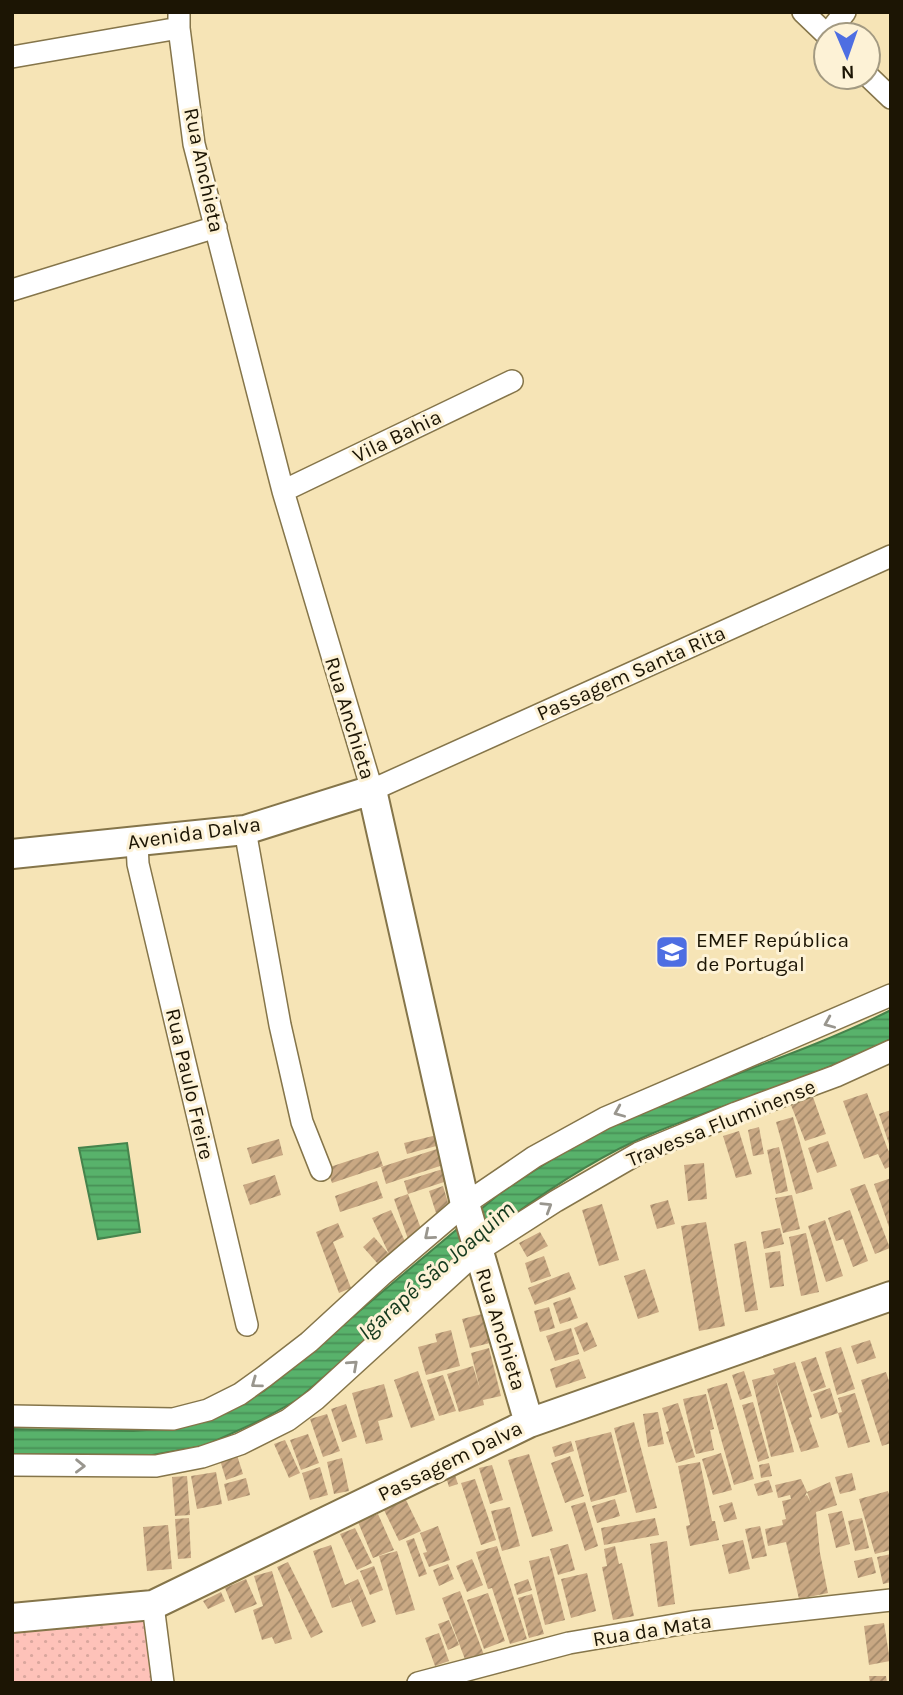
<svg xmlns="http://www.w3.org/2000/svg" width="903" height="1695" viewBox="0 0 903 1695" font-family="Karla,sans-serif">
<defs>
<pattern id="park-dots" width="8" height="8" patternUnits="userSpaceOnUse" patternTransform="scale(1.75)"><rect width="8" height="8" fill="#fec2b9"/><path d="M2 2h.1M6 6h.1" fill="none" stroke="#d9a69d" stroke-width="1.8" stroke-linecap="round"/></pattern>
<pattern id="water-rules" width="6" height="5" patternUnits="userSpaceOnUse" patternTransform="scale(1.75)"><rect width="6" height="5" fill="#58b26b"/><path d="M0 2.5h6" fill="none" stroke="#489056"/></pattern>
<pattern id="building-hatch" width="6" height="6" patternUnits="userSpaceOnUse" patternTransform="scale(1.75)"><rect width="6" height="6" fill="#c9a883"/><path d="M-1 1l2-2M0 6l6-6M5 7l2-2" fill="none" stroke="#a28869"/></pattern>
</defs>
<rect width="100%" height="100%" fill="#f6e4b6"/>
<!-- park -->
<path fill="url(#park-dots)" d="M153 1605 163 1683H12V1618Z"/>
<!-- water -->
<path fill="url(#water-rules)" stroke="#46834c" stroke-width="2" d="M891 1010V1039C814 1078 731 1101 651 1134 600 1155 552 1187 508 1219L297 1400 261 1420 204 1446 152 1455 12 1454V1429L133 1431 172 1428 214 1416 264 1391 499 1194C555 1155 614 1121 677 1097 750 1068 821 1045 891 1010Z
M127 1143 140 1232 98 1239 79 1148Z"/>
<!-- building -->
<path fill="url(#building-hatch)" d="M867 1093 888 1150 891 1153V1166L885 1169 878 1154 864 1159 843 1101Z
M813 1097 826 1134 805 1141 791 1105Z
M891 1110V1147H890L879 1114Z
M793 1117 813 1189 796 1194 776 1122Z
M759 1127 764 1154 753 1156 748 1130Z
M739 1131 752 1174 736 1178 723 1136Z
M437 1135 440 1145 407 1154 404 1143Z
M279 1139 283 1155 252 1164 247 1148Z
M828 1141 837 1166 817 1173 808 1148Z
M779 1147 788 1191 776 1194 767 1150Z
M437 1149 443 1165 386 1184 381 1167Z
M378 1151 383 1166 332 1183 327 1168Z
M704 1163 707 1199 688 1201 684 1165Z
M443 1169 447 1181 408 1194 404 1181Z
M275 1175 281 1195 250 1205 243 1185Z
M891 1178V1230H890L874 1184Z
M377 1181 383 1198 340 1212 335 1196Z
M865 1184 890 1248 875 1254 850 1189Z
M443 1186 450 1209 436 1213 429 1191Z
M408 1194 423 1234 408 1239 394 1199Z
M792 1195 800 1229 783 1233 775 1198Z
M668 1200 675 1224 657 1229 650 1205Z
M602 1204 619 1260 599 1266 582 1210Z
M391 1210 407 1246 389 1254 378 1264 363 1247 374 1237 389 1254 372 1218Z
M850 1210 868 1261 853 1267 843 1239 836 1241 828 1218Z
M825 1220 843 1276 826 1282 808 1226Z
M706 1222 725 1326 699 1331 681 1226Z
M338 1223 344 1237 333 1242 351 1288 339 1293 316 1232Z
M780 1228 784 1244 764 1249 761 1232Z
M540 1232 548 1246 527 1257 519 1243Z
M806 1233 819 1292 801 1296 789 1237Z
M746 1241 758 1310 745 1312 734 1244Z
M780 1251 784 1286 770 1288 765 1253Z
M544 1256 551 1276 531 1283 525 1263Z
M645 1269 659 1312 638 1319 624 1276Z
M569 1272 576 1289 535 1305 528 1288Z
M570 1297 578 1318 560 1324 553 1303Z
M549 1307 555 1328 540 1332 534 1311Z
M482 1314 490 1343 470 1348 462 1319Z
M587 1322 597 1346 584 1352 574 1328Z
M571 1328 579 1354 555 1361 546 1336Z
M451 1330 460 1366 426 1375 418 1347 437 1342 435 1334Z
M870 1340 876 1358 857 1364 851 1346Z
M841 1347 855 1389 837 1395 825 1352Z
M489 1348 501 1396 483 1400 484 1405 459 1412 447 1374 473 1366 480 1389 471 1353Z
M816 1357 826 1387 811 1392 801 1362Z
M579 1359 586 1378 556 1388 550 1369Z
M795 1362 812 1417 809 1418 819 1447 801 1452 776 1379 794 1452 771 1457 752 1380 775 1374 773 1369Z
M418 1371 435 1420 411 1428 394 1380Z
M744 1371 752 1396 740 1400 732 1375Z
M886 1372 891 1387V1443L882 1446 861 1380Z
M443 1375 456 1411 439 1416 427 1380Z
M727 1383 754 1479 734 1485 707 1389Z
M384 1384 393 1417 378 1421 383 1440 366 1444 352 1393Z
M830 1388 838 1413 821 1419 813 1394Z
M855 1393 870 1442 848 1448 838 1413 842 1412 838 1398Z
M706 1394 714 1429 710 1430 714 1450 696 1454 683 1399Z
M753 1402 769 1458 758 1462 742 1405Z
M678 1403 695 1457 676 1463 666 1432 669 1431 662 1408Z
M346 1404 357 1437 342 1442 331 1409Z
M658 1412 664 1444 648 1447 643 1414Z
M327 1414 340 1451 323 1457 310 1419Z
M634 1422 657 1508 636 1513 614 1428Z
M611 1432 627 1492 591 1502 575 1441Z
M308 1434 319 1463 301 1470 290 1440Z
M285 1440 300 1473 289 1478 274 1444Z
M571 1441 574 1451 555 1457 552 1447Z
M721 1453 732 1490 713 1495 702 1459Z
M529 1454 553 1531 532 1537 508 1460Z
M237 1455 243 1474 226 1480 220 1460Z
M570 1456 584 1496 565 1503 551 1463Z
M342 1458 349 1491 334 1494 327 1462Z
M700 1462 712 1521H715L719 1540 690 1546 686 1526 690 1525 678 1466Z
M769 1463 772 1476 761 1478 759 1465Z
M492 1465 503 1500 490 1504 479 1468Z
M320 1467 328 1495 310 1500 302 1473Z
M216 1472 222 1504 197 1509 191 1476Z
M852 1473 856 1490 840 1494 835 1477Z
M455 1475 458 1484 449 1487 446 1477Z
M187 1476 190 1515 175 1516 172 1477Z
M246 1478 250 1495 228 1501 224 1484Z
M475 1479 496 1540 481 1545 461 1483Z
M801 1479 807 1492 805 1496 807 1495 811 1503 807 1492 830 1482 837 1505 816 1512 820 1553 828 1593 799 1599 786 1542 768 1546 765 1529 783 1525 782 1520 786 1519 782 1501 791 1499 790 1495 778 1498 775 1485Z
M769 1480 773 1492 758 1496 754 1484Z
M888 1491 891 1500V1550L875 1554 859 1499Z
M405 1498 421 1531 399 1541 383 1508Z
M615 1499 620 1516 597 1523 592 1506Z
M585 1502 598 1546 585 1551 571 1506Z
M732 1502 737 1519 724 1522 719 1506Z
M510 1507 520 1546 502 1551 491 1511Z
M842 1511 850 1544 836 1548 828 1514Z
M378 1514 394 1550 373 1558 358 1522Z
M189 1518 191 1558 178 1559 175 1519Z
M655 1518 659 1535 604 1545 601 1528Z
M862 1518 869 1548 855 1551 848 1521Z
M168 1525 172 1569 147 1571 143 1527Z
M438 1526 450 1560 429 1567 423 1553 427 1552 420 1533Z
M760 1526 767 1556 752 1559 745 1529Z
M355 1528 372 1563 357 1570 340 1534Z
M414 1538 427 1574 419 1577 406 1541Z
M743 1540 750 1569 729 1574 722 1545Z
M667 1541 675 1604 658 1607 650 1544Z
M568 1544 575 1570 558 1575 550 1549Z
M331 1545 345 1585 358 1579 376 1622 362 1627 348 1593 351 1602 332 1608 313 1551Z
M497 1546 527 1639 510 1644 492 1588 488 1589 476 1552Z
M615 1546 619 1564 622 1563 634 1616 613 1620 602 1567 607 1566 604 1549Z
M397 1551 415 1610 396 1615 379 1556Z
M891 1554V1582L883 1584 877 1557Z
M549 1556 565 1620 545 1625 529 1561Z
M872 1557 876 1573 858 1578 854 1561Z
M472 1559 483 1585 467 1592 456 1566Z
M288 1562 323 1632 311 1638 277 1567Z
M448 1564 454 1579 439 1586 433 1570Z
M374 1566 383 1590 370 1595 360 1571Z
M272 1571 292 1639 275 1644 272 1637 262 1640 253 1610 263 1606 254 1576Z
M587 1573 596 1611 571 1618 561 1579Z
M246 1579 257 1604 235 1613 225 1588Z
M528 1579 532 1590 517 1595 514 1584Z
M460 1591 484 1655 466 1662 442 1598Z
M221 1592 225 1601 208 1609 203 1601Z
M488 1593 505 1641 484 1649 467 1600Z
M532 1594 544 1634 529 1638 518 1598Z
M449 1620 459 1645 448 1650 438 1624Z
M884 1623 890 1661 869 1665 864 1626Z
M439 1633 449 1661 435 1666 425 1638Z
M869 1676H886L887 1683H870Z"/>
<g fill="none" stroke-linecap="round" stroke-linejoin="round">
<defs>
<path id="minor" d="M179 12V28L194 144 283 491 372 790 891 556
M803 12 827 35
M827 35 845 12
M12 57 179 28
M868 76 891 98
M12 290 216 227
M283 491 512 381
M245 830 280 1025 302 1122 321 1170
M137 843 138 864 247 1325
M12 1416 173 1419 208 1410 240 1394 265 1376 309 1342 383 1274 465 1204 534 1157 605 1118 891 995
M12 1465 156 1466 202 1457 240 1444 288 1420 316 1399 478 1251 556 1201 639 1153 736 1113 836 1076 891 1051
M153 1605 163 1683
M418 1683 569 1643 692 1622 891 1600"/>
<path id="tertiary" d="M12 854 245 830 372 790 465 1204 529 1423
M12 1618 153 1605 529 1423 891 1296"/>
</defs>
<!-- minor casing -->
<use href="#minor" stroke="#85754a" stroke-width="24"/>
<!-- tertiary casing -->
<use href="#tertiary" stroke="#85754a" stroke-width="32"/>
<!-- minor -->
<use href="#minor" stroke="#fff" stroke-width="21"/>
<!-- tertiary -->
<use href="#tertiary" stroke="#fff" stroke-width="28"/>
</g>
<!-- one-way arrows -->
<defs><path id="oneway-chevron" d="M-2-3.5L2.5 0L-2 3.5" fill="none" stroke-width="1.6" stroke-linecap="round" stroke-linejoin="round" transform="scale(1.75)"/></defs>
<g stroke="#99968e">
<use href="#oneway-chevron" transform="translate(829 1023) rotate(157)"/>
<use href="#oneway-chevron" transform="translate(619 1112) rotate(157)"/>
<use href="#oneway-chevron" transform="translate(547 1207) rotate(-32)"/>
<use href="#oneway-chevron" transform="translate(429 1235) rotate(140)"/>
<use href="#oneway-chevron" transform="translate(353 1365) rotate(-42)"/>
<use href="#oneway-chevron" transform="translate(256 1383) rotate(144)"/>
<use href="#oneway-chevron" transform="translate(80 1466) rotate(1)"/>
</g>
<!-- icons -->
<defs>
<symbol id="school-square" viewBox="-11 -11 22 22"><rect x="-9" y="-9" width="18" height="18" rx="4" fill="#4e6ee2" stroke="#fdf2d6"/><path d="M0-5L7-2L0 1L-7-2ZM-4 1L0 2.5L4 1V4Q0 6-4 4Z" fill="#fff"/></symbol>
</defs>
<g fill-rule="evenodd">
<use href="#school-square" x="653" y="933" width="38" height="38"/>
</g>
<g text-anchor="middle" stroke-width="6" stroke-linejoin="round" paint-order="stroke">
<!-- street labels -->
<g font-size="21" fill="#1c1504" stroke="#fdf2d6">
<text transform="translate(204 170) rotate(78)" y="7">Rua Anchieta</text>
<text transform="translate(397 436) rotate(-26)" y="7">Vila Bahia</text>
<text transform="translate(631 673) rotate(-24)" y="7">Passagem Santa Rita</text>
<text transform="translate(350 718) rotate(73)" y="7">Rua Anchieta</text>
<text transform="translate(194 833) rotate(-8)" y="7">Avenida Dalva</text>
<text transform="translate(190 1084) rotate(77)" y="7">Rua Paulo Freire</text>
<text transform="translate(721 1123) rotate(-22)" y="7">Travessa Fluminense</text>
<text transform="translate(501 1329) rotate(73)" y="7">Rua Anchieta</text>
<text transform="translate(450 1461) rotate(-26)" y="7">Passagem Dalva</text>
<text transform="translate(652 1630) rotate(-9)" y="7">Rua da Mata</text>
</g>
<!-- poi labels -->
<g font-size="21" fill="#1c1504" stroke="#fdf2d6" text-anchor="start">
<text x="696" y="947">EMEF República<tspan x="696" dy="24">de Portugal</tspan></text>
</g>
<!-- water labels -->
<g font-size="23" font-style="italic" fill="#14391d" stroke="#fdf2d6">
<text transform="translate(436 1270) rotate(-41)" y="8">Igarapé São Joaquim</text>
</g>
</g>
<!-- border -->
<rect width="903" height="1695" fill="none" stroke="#1c1504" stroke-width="28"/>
<!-- north arrow -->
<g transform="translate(847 56) rotate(178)"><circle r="33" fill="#fdf2d6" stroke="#a39a82" stroke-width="2"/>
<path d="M0-5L12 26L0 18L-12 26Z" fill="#4e6ee2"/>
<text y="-10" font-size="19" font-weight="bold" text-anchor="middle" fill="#1c1504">N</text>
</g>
</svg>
